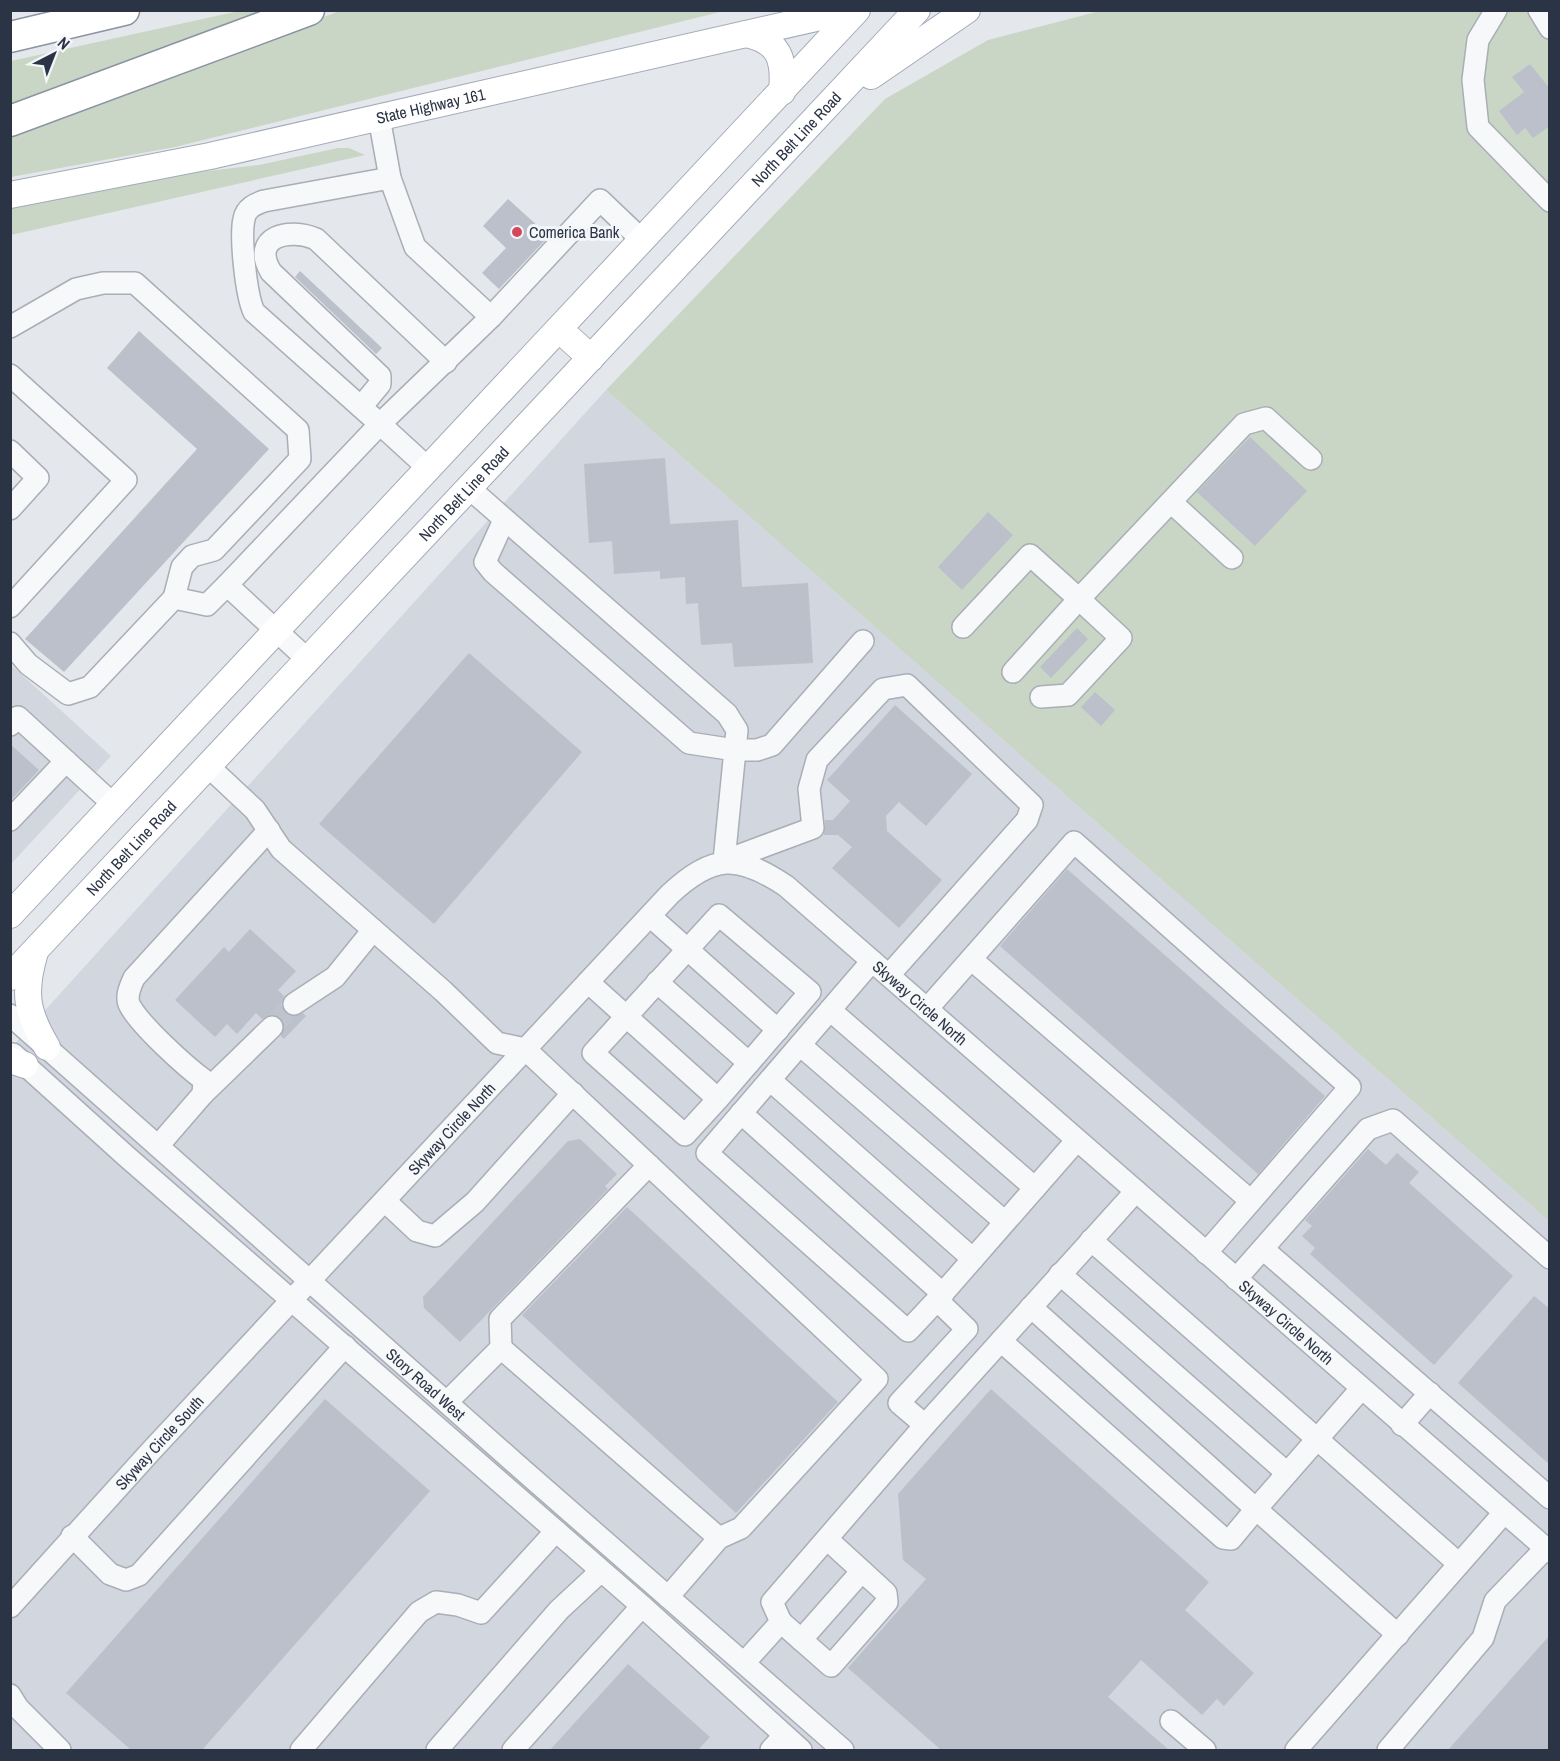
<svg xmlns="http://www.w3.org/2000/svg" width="1560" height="1761" viewBox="0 0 1560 1761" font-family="'Archivo Narrow',sans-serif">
<rect width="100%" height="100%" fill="#e4e7ec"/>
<!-- built -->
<path fill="#d2d6de" d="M606 390 1549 1221V1750H11V1048Z
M10 664 111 756 11 864H10Z"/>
<!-- green -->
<path fill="#c9d6c5" d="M239 11H276L11 109V61Z
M340 11H724L175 147 11 177V131Z
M1100 11H1549V1221L606 390 885 99 988 40Z
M338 148H349L365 155 11 235 10 208 174 175 259 165Z"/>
<!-- building -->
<path fill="#bbc0ca" d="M1530 64 1550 89V126L1533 138 1525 128 1517 135 1499 111 1524 92 1512 77Z
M508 199 549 236 499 289 482 273 506 248 483 226Z
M300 271 382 348 376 354 295 277Z
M139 331 269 449 64 672 25 639 197 449 107 368Z
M1250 437 1307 491 1255 546 1197 492Z
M665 458 670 524 738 520 742 587 808 583 813 663 734 667 732 643 701 645 698 603 686 604 685 577 660 579V571L614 574 612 541 589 543 584 464Z
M988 512 1013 535 962 590 938 567Z
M1077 628 1088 639 1051 678 1040 667Z
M469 653 582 752 434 924 319 824Z
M1095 692 1115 710 1101 726 1081 707Z
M895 705 972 774 926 826 899 802 886 816 887 831 942 880 899 928 832 868 852 847 838 835H824L825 820H833L850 801 827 780Z
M10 744 39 770 10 801Z
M1067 869 1325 1096 1258 1174 1000 946Z
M250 929 296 971 278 990 284 996 281 1005 289 1016 303 1013 306 1016 284 1039 281 1036 284 1024 281 1018 269 1015 262 1019 256 1013 237 1034 227 1024 215 1037 175 1000 224 947 229 952Z
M580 1139 617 1174 605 1186 608 1189 460 1342 424 1308 423 1297 568 1141Z
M1368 1149 1386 1165 1397 1153 1419 1172 1409 1183 1513 1276 1434 1365 1310 1254 1315 1248 1302 1236 1312 1226 1305 1220Z
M627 1207 838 1402 736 1513 522 1315Z
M1534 1296 1550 1309V1465L1458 1383Z
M991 1389 1209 1582 1185 1610 1254 1673 1224 1706 1217 1699 1202 1715 1141 1660 1108 1697 1169 1750H941L848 1668 926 1579 903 1560 898 1494Z
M325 1399 430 1491 202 1750H131L66 1693Z
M1550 1635V1750H1448Z
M628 1664 710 1737 698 1750H550Z"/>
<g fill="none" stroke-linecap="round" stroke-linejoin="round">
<!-- minor-tunnel -->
<path stroke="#bfc3cb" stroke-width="21" stroke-dasharray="21 10" stroke-linecap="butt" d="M272 1027 294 1004"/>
<defs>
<g id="minor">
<path d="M1496 10 1478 40 1473 80 1478 127 1550 201"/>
<path d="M1539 10 1550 28"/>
<path d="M379 117 390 178 264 201C255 204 246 208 244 219 240 237 246 295 254 312L380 424 491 317 600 200 643 241"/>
<path d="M390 178 415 247 491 317"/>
<path d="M10 327 76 289 103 283H135L298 430 300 459 214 550 192 556 182 567 174 598"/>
<path d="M10 375 126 480 10 607"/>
<path d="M361 407 380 384V376L271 272C250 237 289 227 316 239L446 362"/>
<path d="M10 451 38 478 10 509"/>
<path d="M469 488 727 714 737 730 735 750H757L772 745 863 641"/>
<path d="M1171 502 1232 558"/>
<path d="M504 520 485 562 493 572 689 743 735 750 724 861 813 828 809 789 817 760 883 689 907 685 1032 805 1027 820 889 975"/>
<path d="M963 627 1030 555 1079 599 1013 672"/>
<path d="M10 643 28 664 68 694 90 687 174 598 207 605 227 585"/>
<path d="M308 660 227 585 380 424 428 468"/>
<path d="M1041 697 1068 695 1121 638 1079 599 1244 424 1266 418 1311 459"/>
<path d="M10 725 18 717 66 761"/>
<path d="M208 766 255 810 281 849 443 991 497 1043 525 1049 877 1379 741 1528 719 1538 668 1597"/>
<path d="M10 820 66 761 113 804"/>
<path d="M650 916 778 1030"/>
<path d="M971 959 1251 1201"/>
<path d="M872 961 707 1153 908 1331 937 1300 967 1329 899 1403 925 1425"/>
<path d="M588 982 718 1099 810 992 719 915C677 961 635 1007 593 1053L685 1135 718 1099"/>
<path d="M657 982 749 1063"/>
<path d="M294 1004 335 977 373 930"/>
<path d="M927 1009 1074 842 1350 1087 1206 1253"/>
<path d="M830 1010 1035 1188"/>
<path id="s1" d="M10 1015 516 1464 843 1750"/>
<path d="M800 1045 1005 1222"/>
<path d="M13 1054 126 1156 642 1606 801 1750"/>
<path d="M770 1080 973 1259"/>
<path d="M203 1094 272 1027"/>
<path d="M741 1113 943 1294"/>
<path d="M158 1146 203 1094 204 1080C185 1066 141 1026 130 1006 125 997 130 987 134 978L269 830"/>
<path d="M385 1201 417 1231 435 1236 475 1202 573 1093"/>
<path d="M1091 1240 1459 1564"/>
<path d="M1263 1249 1550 1498"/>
<path d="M1060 1274 1287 1473"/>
<path d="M1236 1279 1368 1129 1393 1120 1550 1258"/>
<path d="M937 1300 1077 1140"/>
<path d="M1001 1341 1223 1538 1231 1539 1256 1509 1031 1307"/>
<path d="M501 1348 719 1538"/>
<path d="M1361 1389 1256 1509 1398 1635"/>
<path d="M447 1402 501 1348 500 1319 649 1165"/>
<path d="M1402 1425 1430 1393"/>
<path d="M72 1536 110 1574 126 1580 139 1575 345 1346"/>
<path id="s2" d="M10 1607 151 1451 670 894C713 854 738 854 786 886L1550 1552"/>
<path d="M781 1622 831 1666 887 1602 886 1593 862 1571"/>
<path d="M801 1640 862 1571 827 1539"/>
<path d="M744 1663 781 1622 772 1602 925 1425 1136 1191"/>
<path d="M10 1695 18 1708 60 1750"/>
<path d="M1171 1721 1205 1750"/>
<path d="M301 1750 419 1612 436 1602 458 1605 481 1613 556 1531"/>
<path d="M437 1750 559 1610 601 1571"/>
<path d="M513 1750 642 1606"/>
<path d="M771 1750 784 1736"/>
<path d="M1296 1750 1503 1514"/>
<path d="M1388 1750 1483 1638 1495 1601 1545 1549"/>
</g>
<g id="major">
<path d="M746 34C780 41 785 60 782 92"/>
<path d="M871 76 967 10"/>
<path id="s3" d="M10 195 210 156 851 10"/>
<path d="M559 329 591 358"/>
<path d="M10 915 857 10"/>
<path d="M35 952C23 992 26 1012 47 1047"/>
<path id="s4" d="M10 977 917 10"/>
<path d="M10 1060 25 1065"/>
</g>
<path id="highway" d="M10 37 124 10
M10 121 309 10"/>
</defs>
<!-- minor casing -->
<use href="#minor" stroke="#a9aeb7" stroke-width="24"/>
<!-- major casing -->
<use href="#major" stroke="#a3abb8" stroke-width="28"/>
<!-- highway casing -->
<use href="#highway" stroke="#8b94a3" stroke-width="33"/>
<!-- minor -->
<use href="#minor" stroke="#f7f8fa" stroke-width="21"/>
<!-- major -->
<use href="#major" stroke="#fff" stroke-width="26"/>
<!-- highway -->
<use href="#highway" stroke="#fff" stroke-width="30"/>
</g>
<!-- markers -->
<circle fill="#d1495b" stroke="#f4f6f9" stroke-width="2" cx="517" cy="232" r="6"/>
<g text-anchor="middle" stroke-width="6" stroke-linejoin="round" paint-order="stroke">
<!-- street labels -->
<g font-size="16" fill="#2b3445" stroke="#f4f6f9">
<text dy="6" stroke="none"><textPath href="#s3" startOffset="430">State Highway 161</textPath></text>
<text dy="6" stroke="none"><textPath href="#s4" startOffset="1149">North Belt Line Road</textPath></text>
<text dy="6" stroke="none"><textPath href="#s4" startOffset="663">North Belt Line Road</textPath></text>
<text dy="6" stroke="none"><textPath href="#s4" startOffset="177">North Belt Line Road</textPath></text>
<text dy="6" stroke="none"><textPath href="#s2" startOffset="1280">Skyway Circle North</textPath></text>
<text dy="6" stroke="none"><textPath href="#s2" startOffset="651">Skyway Circle North</textPath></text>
<text dy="6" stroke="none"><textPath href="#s2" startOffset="1766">Skyway Circle North</textPath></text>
<text dy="6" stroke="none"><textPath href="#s1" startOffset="556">Story Road West</textPath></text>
<text dy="6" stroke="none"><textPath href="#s2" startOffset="222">Skyway Circle South</textPath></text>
</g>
<!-- poi labels -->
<g font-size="16" fill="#2b3445" stroke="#f4f6f9" text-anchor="start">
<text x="529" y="238">Comerica Bank</text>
</g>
</g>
<!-- border -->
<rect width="1560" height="1761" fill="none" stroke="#2b3445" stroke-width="24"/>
<!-- north arrow -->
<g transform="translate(54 54) rotate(42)" stroke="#f4f6f9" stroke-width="4.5" paint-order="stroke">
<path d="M0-4.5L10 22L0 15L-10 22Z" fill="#2b3445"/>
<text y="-9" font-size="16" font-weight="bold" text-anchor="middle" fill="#2b3445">N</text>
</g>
</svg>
